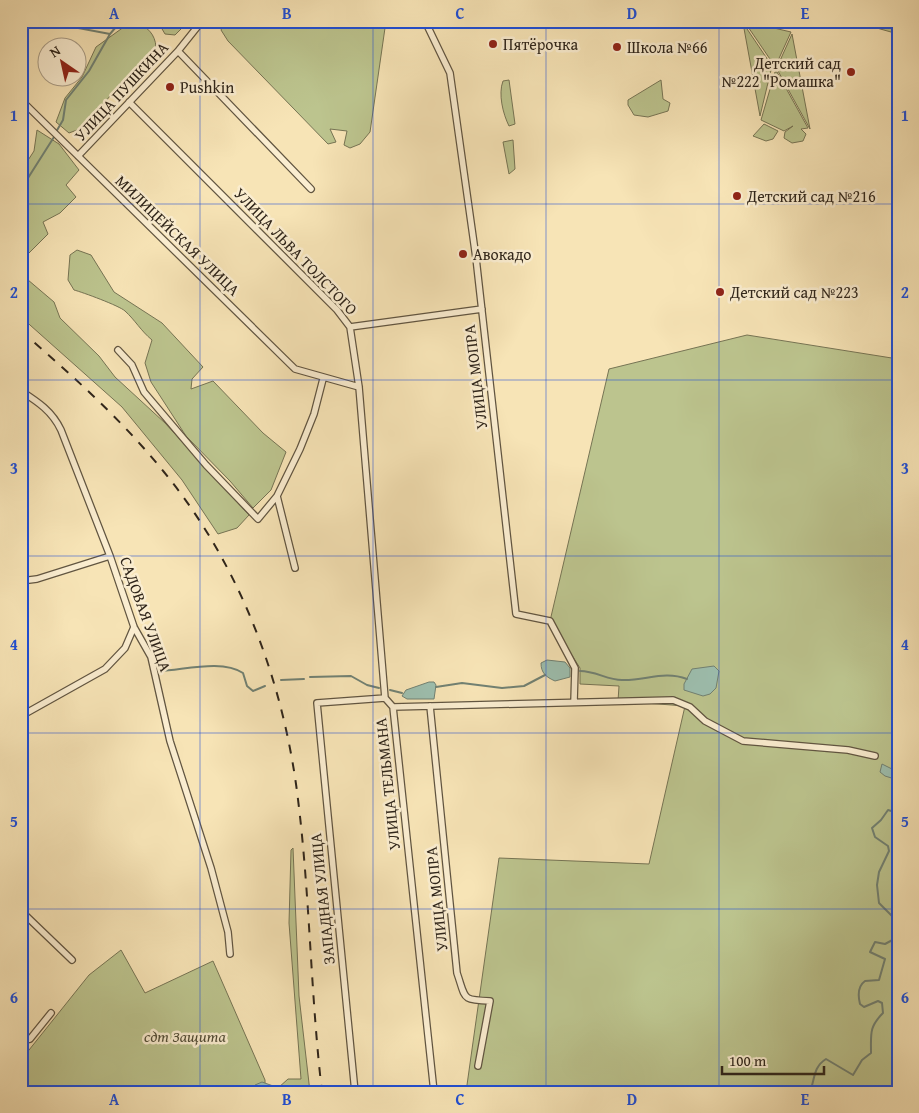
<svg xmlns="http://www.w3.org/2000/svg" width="919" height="1113" viewBox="0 0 919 1113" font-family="'Gentium Book Plus',serif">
<rect width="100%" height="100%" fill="#f7e4b6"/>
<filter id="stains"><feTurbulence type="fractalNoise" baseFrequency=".004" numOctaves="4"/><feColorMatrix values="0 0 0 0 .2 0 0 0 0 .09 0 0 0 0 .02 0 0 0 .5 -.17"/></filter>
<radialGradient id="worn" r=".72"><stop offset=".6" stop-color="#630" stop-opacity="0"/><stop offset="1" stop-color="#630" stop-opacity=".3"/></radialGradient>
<!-- green -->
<path fill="#bcc48e" stroke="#767454" d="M160 21H189L175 35 165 34 158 22Z
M225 21H386L370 132 360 144 350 148 344 145 347 131 330 129 336 142 328 144 228 41 221 30Z
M744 21 791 32 776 65H774Z
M852 21H898V34Z
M137 22C148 28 155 34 156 47L118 86 85 127 69 133 56 122 65 98 82 77 96 47 128 24Z
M743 23 772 66 760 116Z
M792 34 810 129 778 71V65Z
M775 72H777L808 128 801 129 806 134 803 141 792 143 784 138 785 132 793 126 784 131 761 120Z
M509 80 515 124 509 126C503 114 498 94 503 81Z
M661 80 663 99 670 103 668 111 648 117 634 115 628 105V100Z
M764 124 778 131 773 139 766 141 753 136Z
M37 130 59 144 79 170 66 185 76 197 60 213 43 222 48 234 27 255 21 256V171L34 151Z
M513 140 515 169 509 174 503 142Z
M77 250 91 255 114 292 162 323 203 367 192 379 191 389 213 381 263 433 286 452 271 490 253 508 230 481 186 436 151 382 145 363 152 340C141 331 135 320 125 311 120 306 82 292 74 290L68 280 70 255Z
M21 274 54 302 60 318 99 356 115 377 165 423 249 515 237 528 218 534 182 480 122 407 21 317Z
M747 335 898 359V1092H466L499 858 649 864 685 706 618 701 619 686 580 684V668L550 621 609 369Z
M293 848 299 996 310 1092H280L278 1088 288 1079H301L289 923 291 850Z
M121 950 145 993 213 961 265 1080V1092H21V1060L89 975Z"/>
<!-- water -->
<path fill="#9dbfaf" stroke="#718173" d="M547 660 565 662 570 668V677L555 681C546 677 541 673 541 663Z
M714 666 719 671 716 688 710 694 703 696 684 690V684L692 669Z
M429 682H434L436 685 434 699H407L402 696 406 690Z
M882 764 898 772V780L885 776 880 772Z
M262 1082 276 1087 277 1092H254L255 1085Z"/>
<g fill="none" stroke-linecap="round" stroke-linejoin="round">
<!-- stream -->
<path stroke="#718173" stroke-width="2" d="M65 21 73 27 110 34
M56 132 63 120 66 100 89 71 110 34 121 21
M21 189 54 137
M160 671C184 670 222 659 243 673L247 686 253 691 265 686
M580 671C596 671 607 680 622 680 645 681 664 670 687 679
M310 677 351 676 367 685 379 688
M281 680 304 679
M436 687 462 683 502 688 524 686 545 675
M390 690 402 693
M898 813 888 810 881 820 872 828 875 837 888 846 889 851 879 872 877 885 879 903 896 920V927H898
M810 1092C815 1079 813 1067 826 1059L853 1075 862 1060 871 1053C871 1034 869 1027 883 1013L882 1003 878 1001 864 1007 860 1004C858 996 858 986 865 981L879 980 885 959 870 952 875 942 885 944 898 937"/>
<defs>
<path id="minor" d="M425 21 450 73 476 258 516 614 550 621 575 668 574 702
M178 51 311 189
M21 100 295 369 359 387
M129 102 337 310 350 327 482 309
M78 156 178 51 202 21
M350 327 359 387 385 698 393 707 434 1092
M118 350 132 365 144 392 206 465 258 519 277 496
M21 391C38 402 52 411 61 430L110 556 134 627 151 657 170 741 211 868 228 932 230 954
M295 568 277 496 300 449 314 414 323 379
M21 581 37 579 110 556
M430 706 457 973C466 999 461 1000 490 1001L478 1066
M393 707 673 700 690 707 705 721 743 741 848 750 875 756
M21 716 105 669 125 648 134 627
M21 911 72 960
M21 1041 30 1039 51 1013
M355 1092 317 703 385 698"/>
</defs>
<!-- minor casing -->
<use href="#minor" stroke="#615541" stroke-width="8"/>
<!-- minor -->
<use href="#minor" stroke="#faedd0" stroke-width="5.5"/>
<!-- rail -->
<path stroke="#2f251a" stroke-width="2" stroke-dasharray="9 9" stroke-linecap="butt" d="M21 331C72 375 122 420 164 472 237 561 280 672 296 784 310 886 310 990 322 1092"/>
</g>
<!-- grid -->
<path fill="none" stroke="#1d4ed8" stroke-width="1" stroke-opacity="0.55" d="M200 21V1092M373 21V1092M546 21V1092M719 21V1092M21 204H898M21 380H898M21 556H898M21 733H898M21 909H898"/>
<!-- markers -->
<g fill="#8f2418" stroke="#faedd0" stroke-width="2">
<circle cx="493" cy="44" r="5"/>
<circle cx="617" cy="47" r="5"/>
<circle cx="851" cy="72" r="5"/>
<circle cx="170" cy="87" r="5"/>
<circle cx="737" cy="196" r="5"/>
<circle cx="463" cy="254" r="5"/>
<circle cx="720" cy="292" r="5"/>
</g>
<g text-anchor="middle" stroke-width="5" stroke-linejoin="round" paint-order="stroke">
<!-- poi labels -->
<g font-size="16" fill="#2f251a" stroke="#faedd0" text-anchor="start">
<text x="503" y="50">Пятёрочка</text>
<text x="627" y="53">Школа №66</text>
<text x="841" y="69" text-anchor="end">Детский сад<tspan x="841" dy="18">№222 "Ромашка"</tspan></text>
<text x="180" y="93">Pushkin</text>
<text x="747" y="202">Детский сад №216</text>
<text x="473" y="260">Авокадо</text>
<text x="730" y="298">Детский сад №223</text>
</g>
<!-- street labels -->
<g font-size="16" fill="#2f251a" stroke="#faedd0">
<text transform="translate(121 91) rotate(-47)" y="6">УЛИЦА ПУШКИНА</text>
<text transform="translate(178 235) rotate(44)" y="6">МИЛИЦЕЙСКАЯ УЛИЦА</text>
<text transform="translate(296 251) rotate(46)" y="6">УЛИЦА ЛЬВА ТОЛСТОГО</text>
<text transform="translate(475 377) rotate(-97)" y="6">УЛИЦА МОПРА</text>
<text transform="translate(146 614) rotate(70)" y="6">САДОВАЯ УЛИЦА</text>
<text transform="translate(387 784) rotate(-96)" y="6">УЛИЦА ТЕЛЬМАНА</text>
<text transform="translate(322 899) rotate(-96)" y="6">ЗАПАДНАЯ УЛИЦА</text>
<text transform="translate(436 899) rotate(-96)" y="6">УЛИЦА МОПРА</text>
</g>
<!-- park labels -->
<g font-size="16" font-style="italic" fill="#524d37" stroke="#faedd0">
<text x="185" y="1042">сдт Защита</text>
</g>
</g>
<!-- margin -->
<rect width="919" height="1113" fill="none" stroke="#f7e4b6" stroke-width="55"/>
<!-- north arrow -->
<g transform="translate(62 62) rotate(326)"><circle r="24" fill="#faedd0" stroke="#a99d87"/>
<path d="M0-4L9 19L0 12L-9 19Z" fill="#8f2418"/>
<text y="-8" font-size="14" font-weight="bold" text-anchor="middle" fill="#2f251a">N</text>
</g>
<!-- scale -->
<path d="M722 1066v8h102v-8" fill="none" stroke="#2f251a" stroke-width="2.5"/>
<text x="729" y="1066" font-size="15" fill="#2f251a" stroke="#faedd0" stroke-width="4" paint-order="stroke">100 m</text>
<rect x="28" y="28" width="864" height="1058" fill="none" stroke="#1d4ed8" stroke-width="2"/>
<g font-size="16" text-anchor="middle" font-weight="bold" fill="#1d4ed8">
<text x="114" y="19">A</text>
<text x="287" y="19">B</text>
<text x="460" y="19">C</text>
<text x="632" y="19">D</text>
<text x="805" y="19">E</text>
<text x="14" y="121">1</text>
<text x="905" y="121">1</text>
<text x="14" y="298">2</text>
<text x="905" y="298">2</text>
<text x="14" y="474">3</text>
<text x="905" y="474">3</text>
<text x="14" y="650">4</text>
<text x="905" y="650">4</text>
<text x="14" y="827">5</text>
<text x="905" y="827">5</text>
<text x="14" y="1003">6</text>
<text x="905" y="1003">6</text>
<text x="114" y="1105">A</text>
<text x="287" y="1105">B</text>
<text x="460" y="1105">C</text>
<text x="632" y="1105">D</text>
<text x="805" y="1105">E</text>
</g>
<rect width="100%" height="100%" filter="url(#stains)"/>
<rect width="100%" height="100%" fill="url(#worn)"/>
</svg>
